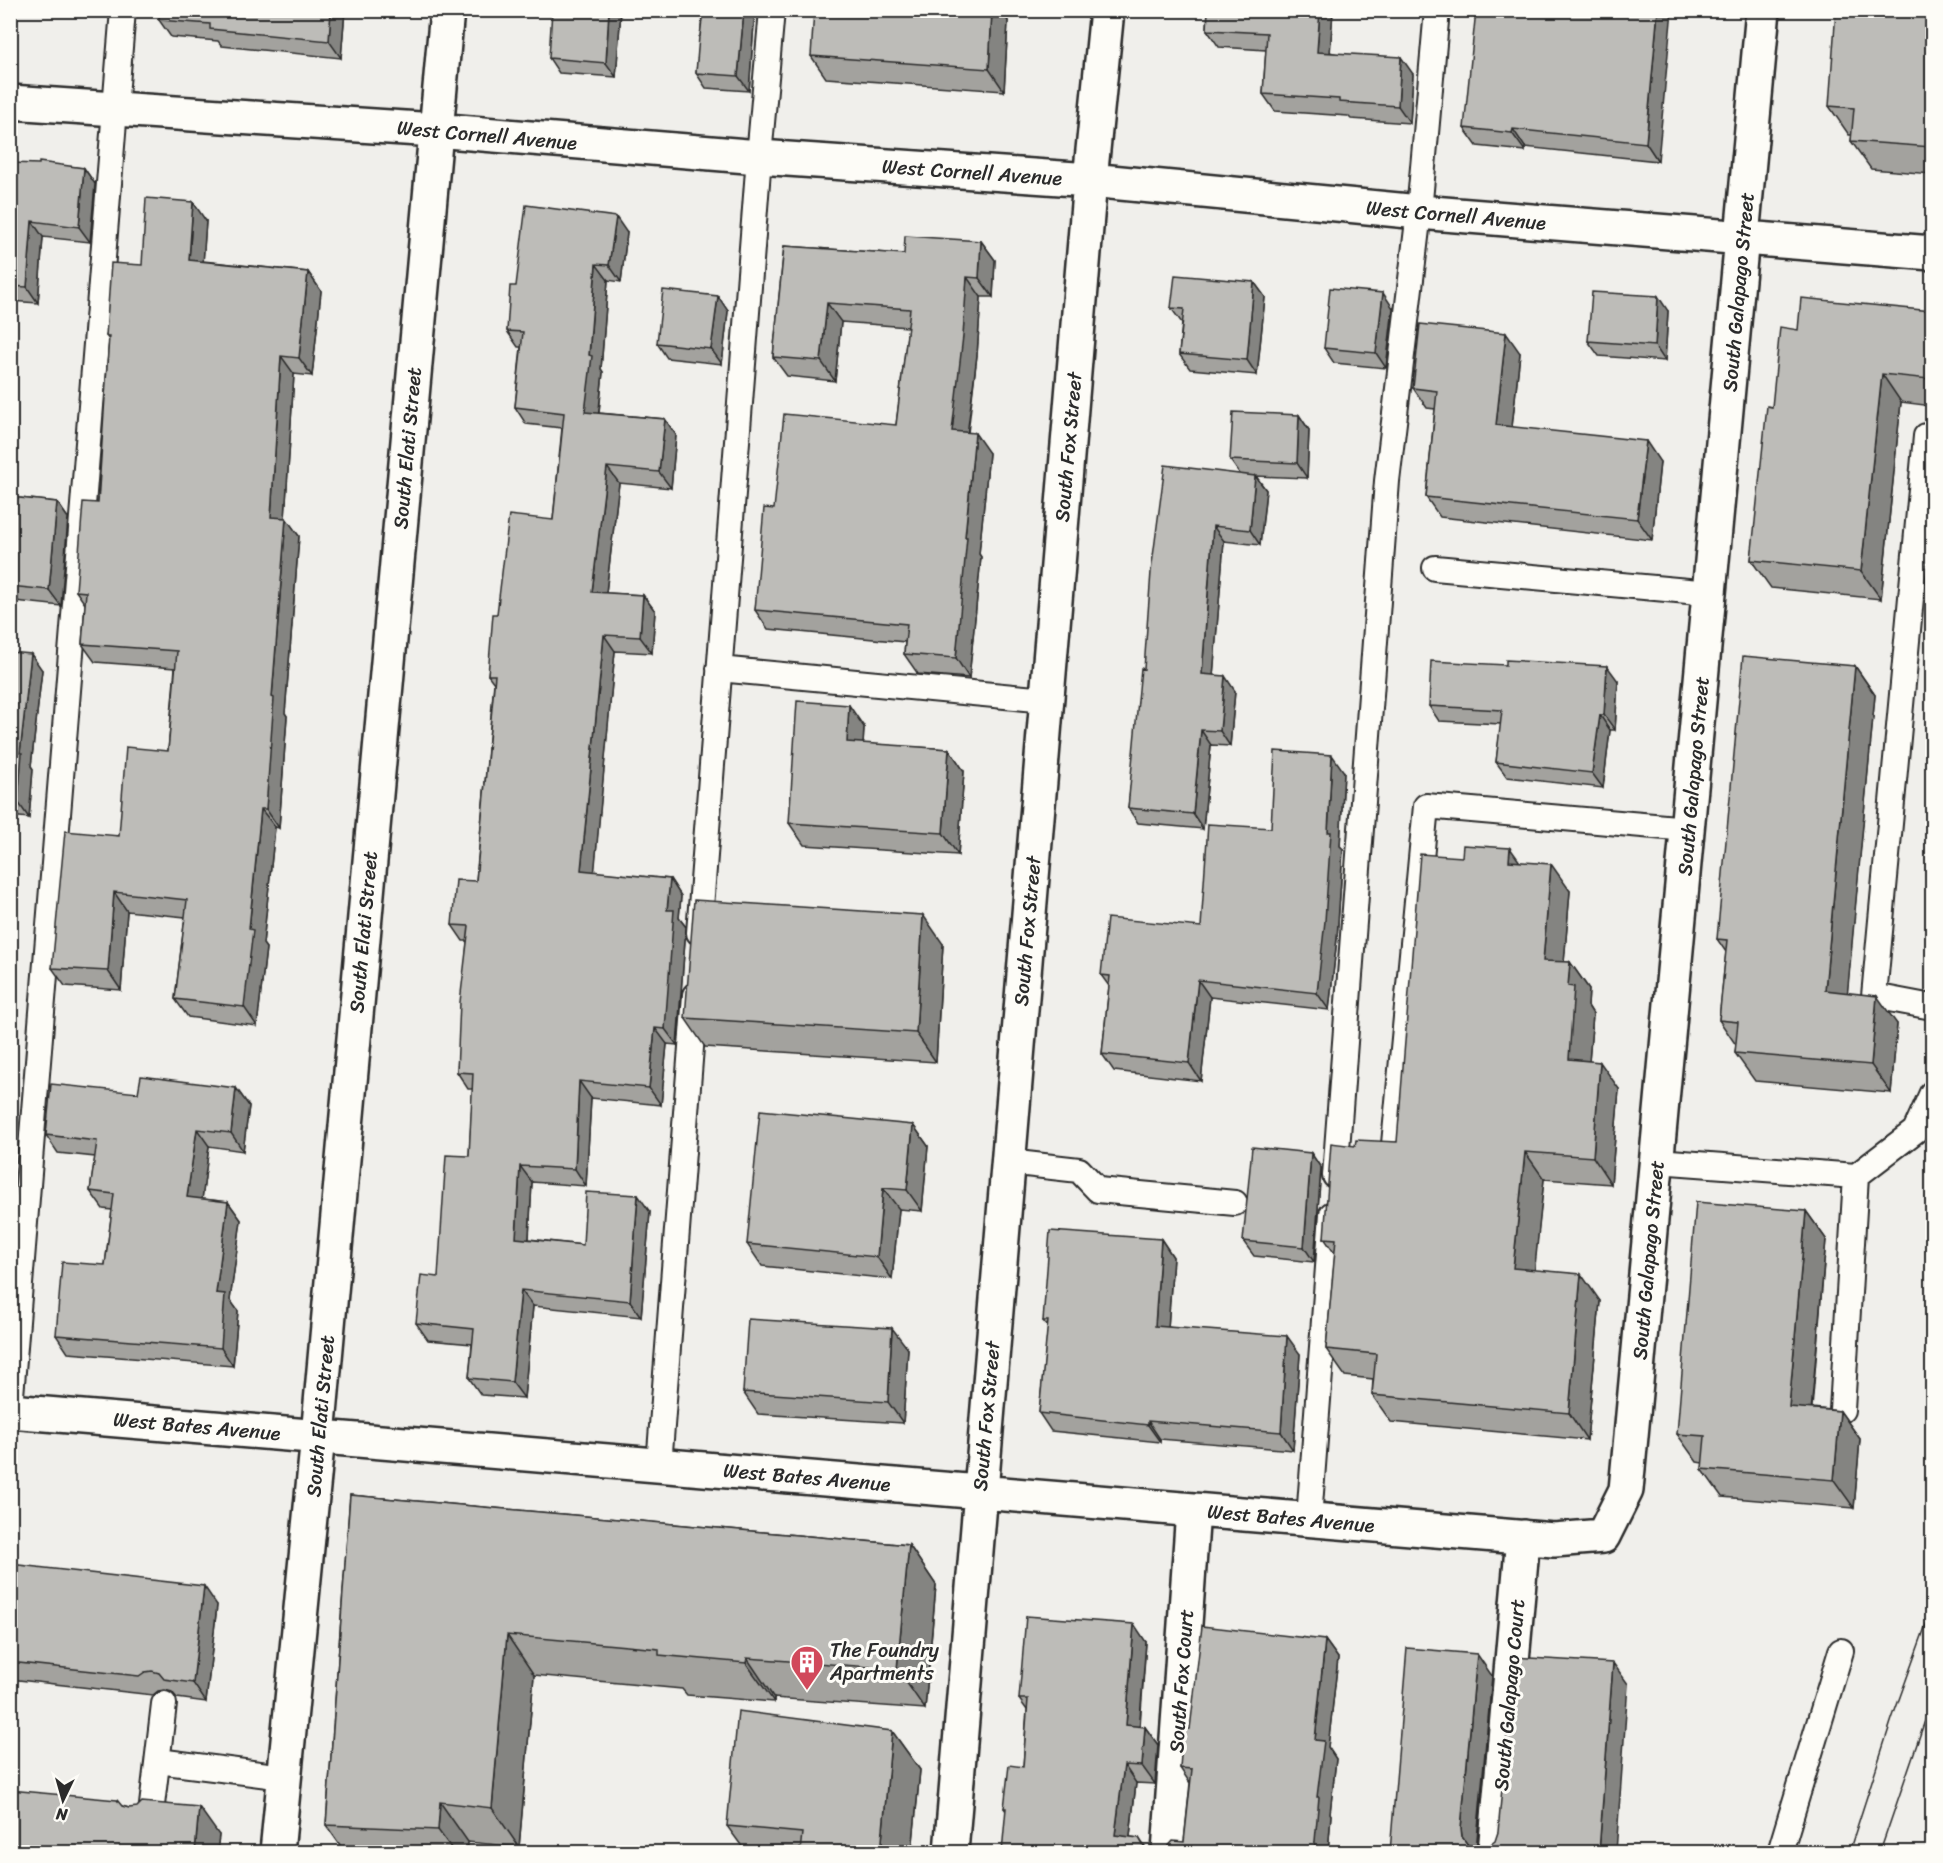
<svg xmlns="http://www.w3.org/2000/svg" width="1943" height="1863" viewBox="0 0 1943 1863" font-family="Sriracha,sans-serif">
<rect width="100%" height="100%" fill="#f0efeb"/>
<filter id="ink" filterUnits="userSpaceOnUse"><feTurbulence type="fractalNoise" baseFrequency=".0167" numOctaves="2"/><feDisplacementMap in="SourceGraphic" scale="12" xChannelSelector="R" yChannelSelector="G"/><feConvolveMatrix kernelMatrix="1 2 1 2 8 2 1 2 1" color-interpolation-filters="sRGB"/></filter>
<g filter="url(#ink)">
<g fill="none" stroke-linecap="round" stroke-linejoin="round">
<defs>
<path id="service" d="M1932 436H1926L1874 996 1932 1007
M1435 568 1710 593
M719 669 1046 700
M699 933 759 157 772 10
M1394 1144 1426 806 1688 829
M1657 1161 1856 1176 1915 1131 1932 1093
M1008 1162 1079 1170 1098 1190 1235 1203
M1335 1176 1387 481 1419 212 1437 10
M10 1408 123 10
M1842 1410 1856 1176
M659 1465 695 995
M1309 1519 1332 1214
M158 1761 284 1777
M150 1822 164 1704
M1780 1852 1841 1651"/>
<path id="minor" d="M10 102 435 130 759 157 1090 180 1419 212 1932 253
M10 1411 1554 1540 1603 1536 1626 1490 1763 10
M277 1852 318 1436 447 10
M951 1852 1090 180 1107 10
M1169 1852 1193 1510
M1495 1852 1523 1537"/>
</defs>
<!-- service casing -->
<use href="#service" stroke="#2b2b2b" stroke-width="28"/>
<!-- minor casing -->
<use href="#minor" stroke="#2b2b2b" stroke-width="38"/>
<!-- service -->
<use href="#service" stroke="#fdfcf7" stroke-width="24"/>
<!-- minor -->
<use href="#minor" stroke="#fdfcf7" stroke-width="33"/>
<!-- tram -->
<path stroke="#2b2b2b" stroke-width="1.5" d="M1849 1852 1892 1719 1932 1608
M1880 1852 1932 1700"/>
</g>
<!-- wall -->
<path fill="#a3a29e" stroke="#2b2b2b" stroke-width="1.5" d="M160 10H345L341 58 222 46 218 41 171 37 159 20Z
M621 10 616 77 559 73 549 58Z
M703 10H755L749 91 706 88 696 73Z
M1208 10H1333L1330 52 1413 74 1410 123 1351 119 1348 116 1275 111 1263 94 1266 50 1219 47 1207 30Z
M1932 10V174L1871 169 1851 141 1852 135H1849L1829 106Z
M1564 12 1658 161 1525 147V151L1477 146 1464 128Z
M1008 21 1004 91 826 78 811 56Z
M10 163 84 168 95 184 90 242 43 237 38 303 10 301Z
M206 221 203 261 308 272 321 291 312 376 294 374 285 518 299 536 285 713 287 716 279 828 275 827 263 944 266 948 257 1026 188 1017 175 999 185 917 127 911 121 990 65 986 52 968 119 836 168 751 175 668 95 662 82 644 85 604 76 591 98 503 109 340 106 336 142 265Z
M627 233 621 282 608 280 601 369 603 372 599 413 665 419 676 435 671 488 619 483 606 593 643 595 655 611 652 653 615 651 594 872 670 879 681 896 679 918 686 927 677 1045 667 1044 661 1105 591 1098 586 1186 532 1182 529 1239 583 1245 650 1212 641 1317 533 1306 524 1398 481 1395 469 1378 472 1344 428 1340 416 1323 438 1277 469 1156 473 1089H468L457 1072 467 941H463L452 925 476 881 494 683 488 675 497 614 553 520 562 428 526 424 515 407 521 347H518L507 331 516 286Z
M981 241 995 260 993 297H981L977 355 968 433 989 453 979 554 981 557 969 678 918 674 904 654 905 642 768 629 755 610 774 509 896 425 908 327 841 322 835 381 787 376 773 357 784 246 904 254Z
M1254 282 1265 297 1257 375 1190 369 1179 354 1182 323 1171 308Z
M1393 308 1386 368 1334 363 1324 348Z
M728 311 722 364 667 358 657 343Z
M1668 311 1665 361 1599 356 1588 341Z
M1932 311V406L1901 402 1881 599 1771 588 1751 560 1772 407 1798 330Z
M1520 353 1512 427 1660 462 1652 540 1440 517 1426 497 1435 409 1427 408 1413 388Z
M1299 415 1309 430 1307 478 1256 476 1266 490 1260 545 1224 541 1213 675 1235 691 1230 746 1211 745 1203 829 1138 823 1128 808 1144 669 1240 474 1230 460Z
M10 497 57 502 68 518 61 606 15 601 10 595Z
M10 652 42 670 31 766 33 769 29 818 10 816Z
M1855 666 1875 695 1847 993 1897 1024 1891 1093 1755 1081 1735 1053 1736 1045 1719 1020 1726 952 1717 939Z
M1618 681 1615 730H1610L1603 788 1507 777 1496 762 1501 724 1439 721 1429 706Z
M864 727 863 744 949 749 964 771 958 855 804 845 789 823Z
M1344 772 1340 846 1343 849 1337 938 1329 1010 1210 997 1201 1081 1114 1071 1102 1054 1109 986 1101 975 1201 927 1271 828Z
M1519 862 1570 891 1564 962H1570L1589 989 1588 1006 1593 1014 1589 1061 1619 1089 1611 1184 1544 1179 1534 1270 1600 1301 1587 1440 1391 1422 1372 1395 1373 1379 1345 1376 1326 1349 1335 1254 1324 1238 1355 1146 1397 1142Z
M943 944 936 1062 705 1047 685 1018Z
M236 1088 249 1106 243 1151 209 1146 202 1199 228 1202 241 1220 230 1300 238 1311 233 1366 68 1353 56 1335 105 1265 112 1210 103 1209 90 1191 95 1157 58 1153 46 1135 138 1093Z
M913 1125 928 1146 922 1211 899 1209 892 1279 762 1266 747 1244Z
M1311 1153 1321 1168 1314 1262 1254 1256 1243 1241Z
M1806 1211 1826 1239 1812 1408 1840 1411 1860 1439 1854 1508 1722 1497 1702 1469 1703 1463 1697 1462 1677 1434Z
M1161 1239 1173 1257 1168 1327 1300 1354 1293 1450 1160 1439V1442L1051 1431 1039 1413 1048 1327 1043 1321Z
M908 1349 903 1423 758 1414 743 1392Z
M350 1495 909 1545 936 1585 925 1709 774 1698V1702L687 1695 682 1689 534 1675 519 1847 468 1842 467 1852H345L326 1825Z
M10 1564 217 1605 206 1702 177 1698 172 1692 165 1690 158 1691 153 1695 10 1679Z
M1325 1640 1338 1658 1328 1747 1336 1759 1330 1813 1331 1815 1328 1852H1154L1165 1850 1184 1842 1190 1783 1180 1768 1190 1729Z
M1146 1642 1140 1726 1145 1727 1158 1745 1155 1784 1136 1783 1130 1837 1139 1838 1147 1850 1006 1811 1004 1808 1023 1767 1027 1710 1019 1699Z
M892 1731 920 1770 912 1852H746L727 1826Z
M10 1790 122 1806 219 1835 217 1852H10Z"/>
<!-- shaded-wall -->
<path fill="#848481" stroke="#2b2b2b" stroke-width="1.5" d="M331 10H345L341 58 329 41Z
M609 10H621L616 77 606 63Z
M744 10H755L749 91 738 76Z
M992 10H1001L1008 21 1004 91 989 69Z
M1320 10H1333L1329 69 1317 52Z
M1658 10H1672L1658 161 1646 143Z
M1401 57 1413 74 1410 123 1398 106Z
M1513 129 1525 147V151L1512 133Z
M84 168 95 184 90 242 79 227Z
M193 202 206 221 202 279 189 260Z
M616 217 627 233 621 282 609 265Z
M32 221 43 237 38 303 27 287Z
M981 241 995 260 993 297 979 278Z
M596 264 608 280 601 369 603 372 597 428 585 412Z
M308 272 321 291 312 376 299 358Z
M967 277 981 297 977 355 965 451 952 431Z
M1254 282 1265 297 1257 375 1247 360Z
M1383 293 1393 308 1386 368 1376 353Z
M718 296 728 311 722 364 711 349Z
M1658 296 1668 311 1665 361 1655 346Z
M827 303 841 322 835 381 821 361Z
M1506 333 1520 353 1510 445 1496 425Z
M1932 345V384L1929 379Z
M281 356 294 374 284 535 271 517Z
M1882 374 1901 402 1881 599 1861 571Z
M1299 415 1309 430 1307 478 1297 463Z
M665 419 676 435 671 488 659 472Z
M975 433 989 453 979 554 981 557 969 678 956 658 965 537Z
M1646 441 1660 462 1652 540 1637 519Z
M607 467 619 483 604 609 592 592Z
M1255 476 1266 490 1260 545 1250 530Z
M57 502 68 518 61 606 49 590Z
M286 518 299 536 285 713 287 716 279 828 266 809 272 697Z
M1213 526 1224 541 1212 689 1202 674Z
M643 595 655 611 652 653 640 637Z
M604 635 615 651 593 887 581 870Z
M31 654 42 670 31 766 33 769 29 818 18 802 20 753Z
M1607 666 1618 681 1615 730 1604 715Z
M1855 666 1875 695 1845 1019 1825 990Z
M1225 676 1235 691 1230 746 1220 731Z
M849 705 864 727 862 764 847 742Z
M1600 715 1610 730 1603 788 1592 773Z
M1201 730 1211 745 1203 829 1193 814Z
M949 749 964 771 958 855 943 833Z
M1332 755 1344 772 1340 846 1343 849 1337 938 1329 1010 1317 993 1328 832Z
M261 809 275 827 263 944 266 948 257 1026 244 1007 249 929Z
M1510 848 1529 875 1509 861Z
M1551 864 1570 891 1562 987 1543 961Z
M670 879 681 896 679 918 686 927 677 1045 665 1029 667 910Z
M114 892 127 911 121 990 108 971Z
M923 915 943 944 936 1062 916 1033Z
M10 955 17 964 10 1076Z
M1570 962 1589 989 1588 1006 1593 1014 1587 1086 1569 1059 1568 986Z
M1198 980 1210 997 1201 1081 1189 1063Z
M1877 996 1897 1024 1891 1093 1871 1065Z
M655 1028 667 1044 661 1105 649 1088Z
M1600 1062 1619 1089 1611 1184 1593 1157Z
M579 1081 591 1098 586 1186 575 1169Z
M236 1088 249 1106 243 1151 231 1133Z
M913 1125 928 1146 922 1211 907 1190Z
M197 1129 209 1146 200 1215 187 1197Z
M1525 1152 1544 1179 1532 1295 1513 1268Z
M1311 1153 1321 1168 1314 1262 1304 1247Z
M520 1166 532 1182 528 1254 516 1238Z
M883 1188 899 1209 892 1279 877 1257Z
M638 1195 650 1212 641 1317 630 1301Z
M228 1202 241 1220 230 1300 238 1311 233 1366 221 1348 216 1293Z
M1806 1211 1826 1239 1809 1435 1789 1407Z
M1161 1239 1173 1257 1167 1343 1155 1326Z
M1581 1274 1600 1301 1587 1440 1569 1413Z
M521 1290 533 1306 524 1398 512 1382Z
M892 1328 908 1349 903 1423 888 1402Z
M1287 1336 1300 1354 1293 1450 1281 1432Z
M1840 1411 1860 1439 1854 1508 1834 1480Z
M1148 1421 1160 1439V1442L1148 1425Z
M909 1545 936 1585 925 1709 897 1669Z
M204 1586 217 1605 206 1702 193 1683Z
M1134 1624 1146 1642 1138 1743 1126 1725Z
M507 1635 534 1675 519 1847 492 1808Z
M1325 1640 1338 1658 1328 1747 1336 1759 1330 1813 1331 1815 1328 1852H1314L1317 1797 1315 1740Z
M1477 1654 1492 1676 1476 1850 1473 1852 1462 1837 1461 1828Z
M747 1658 774 1698V1702L746 1663Z
M1613 1663 1628 1684 1616 1852H1599Z
M1145 1727 1158 1745 1155 1784 1142 1766Z
M892 1731 920 1770 912 1852H881Z
M1124 1765 1136 1783 1128 1852 1115 1835Z
M440 1802 468 1842 467 1852H454L438 1830Z
M199 1807 219 1835 217 1852H195Z"/>
<!-- building -->
<path fill="#bdbcb8" stroke="#2b2b2b" stroke-width="1.5" d="M160 10H331L329 41 210 29V24L159 20Z
M552 10H609L606 63 549 58Z
M703 10H744L738 76 696 73 699 37H700Z
M814 10H992L989 69 811 56Z
M1208 10H1320L1317 52 1401 57 1398 106 1339 102V99L1263 94 1267 33 1207 30Z
M1476 10H1550L1564 12V10H1658L1646 143 1513 129 1512 133 1464 128Z
M1836 10H1932V147L1851 141 1854 108 1829 106Z
M39 162 84 168 79 227 32 221 27 287 10 286V163L39 164Z
M146 198 193 202 189 260 308 272 299 358 281 356 271 517 286 518 272 697 274 698 266 809H261L249 929 253 930 244 1007 175 999 187 900 114 892 108 971 52 968 65 831 119 836 126 747 168 751 177 651 82 644 86 592 76 591 83 502 98 503 109 336H106L111 263 142 265Z
M526 205 616 217 609 265 596 264 589 355 592 356 585 412 665 419 659 472 607 467 592 592 643 595 640 637 604 635 581 870 670 879 667 910H674L665 1029 655 1028 649 1088 579 1081 575 1169 520 1166 516 1238 583 1245 586 1192 638 1195 630 1301 521 1290 512 1382 469 1378 474 1329 416 1323 421 1275 438 1277 446 1155 469 1156 473 1073 457 1072 460 1002 469 926 452 925 456 880 476 881 495 675H488L493 614H497L509 515 553 520 564 413 515 407 523 332 507 331 510 286H516Z
M905 236 981 241 979 278 967 277 963 336 952 431 975 433 965 537H967L956 658 904 654 907 624 755 610 764 508 774 509 784 414 896 425 910 309 827 303 821 361 773 357 784 246 904 254Z
M1175 275 1254 282 1247 360 1179 354 1184 309 1171 308Z
M1330 288 1383 293 1376 353 1324 348Z
M663 290 718 296 711 349 657 343Z
M1592 292 1658 296 1655 346 1588 341Z
M1801 298 1932 311V345L1929 379 1882 374 1861 571 1751 560 1767 406 1772 407 1780 327 1798 330Z
M1420 324 1506 333 1496 425 1646 441 1637 519 1426 497 1437 391 1413 388Z
M1233 412 1299 415 1297 463 1230 460Z
M1165 465 1255 476 1250 530 1213 526 1202 674 1225 676 1220 731 1201 730 1193 814 1128 808 1141 668 1144 669 1151 572Z
M10 497 57 502 49 590 10 586Z
M10 652 31 654 20 753H22L18 802H10Z
M1743 656 1855 666 1825 990 1877 996 1871 1065 1735 1053 1738 1022 1719 1020 1727 940 1717 939Z
M1506 660 1607 666 1604 715H1600L1592 773 1496 762 1502 710 1429 706 1431 661 1506 665Z
M797 701 849 705 847 742 949 749 943 833 789 823Z
M1275 751 1332 755 1328 832H1331L1325 921 1317 993 1198 980 1189 1063 1102 1054 1110 976 1101 975 1107 918 1201 927 1208 824 1271 828Z
M1463 845 1510 848 1509 861 1551 864 1543 961 1570 962 1568 986 1574 987 1569 1059 1600 1062 1593 1157 1525 1152 1513 1268 1581 1274 1569 1413 1372 1395 1376 1354 1326 1349 1336 1239 1324 1238 1331 1143 1355 1146 1356 1140 1397 1142 1420 854 1462 857Z
M694 900 923 915 916 1033 685 1018Z
M141 1076 236 1088 231 1133 197 1129 187 1197 228 1202 216 1293 225 1294 221 1348 56 1335 62 1262 105 1265 114 1194 90 1191 97 1141 46 1135 51 1084 138 1093Z
M760 1110 913 1125 907 1190 883 1188 877 1257 747 1244Z
M1252 1147 1311 1153 1304 1247 1243 1241Z
M1696 1202 1806 1211 1789 1407 1840 1411 1834 1480 1702 1469 1705 1436 1677 1434Z
M1050 1231 1161 1239 1155 1326 1287 1336 1281 1432 1148 1421V1425L1039 1413 1048 1321H1043Z
M748 1319 892 1328 888 1402 743 1392Z
M350 1495 909 1545 897 1669 747 1658 746 1663 659 1655V1649L507 1635 492 1808 440 1802 438 1830 326 1825Z
M10 1564 204 1586 193 1683 164 1679 159 1673 152 1671 145 1672 139 1676 10 1662Z
M1026 1616 1134 1624 1126 1725 1145 1727 1142 1766 1124 1765 1115 1835 1139 1838 1145 1849 1154 1852H1002L1006 1808H1004L1009 1765 1023 1767 1028 1699H1019Z
M1202 1626 1325 1640 1315 1740 1324 1741 1317 1797H1319L1314 1852H1154L1165 1850 1173 1841 1184 1842 1192 1769 1180 1768 1183 1729H1190Z
M1407 1648 1477 1654 1461 1828 1462 1837 1468 1845 1479 1849 1487 1847 1495 1841 1498 1832 1514 1657 1613 1663 1599 1852H1390Z
M738 1711 892 1731 881 1852H800L802 1833 727 1826Z
M10 1790 117 1800 122 1806 129 1808 137 1807 142 1802 199 1807 195 1852H24L10 1845Z"/>
</g>
<!-- icons -->
<defs>
<symbol id="building-pin" viewBox="-11 -11 22 30"><path d="M0 17L-7.5 6A9.5 9.5 0 1 1 7.5 6Z" fill="#d1495b" stroke="#fdfcf7"/><path d="M-4-6H4V6H1V3H-1V6H-4ZM-2.5-4.3h1.7v1.8h-1.7ZM.8-4.3h1.7v1.8H.8ZM-2.5-1h1.7V.8h-1.7ZM.8-1h1.7V.8H.8Z" fill="#fff"/></symbol>
</defs>
<g fill-rule="evenodd">
<use href="#building-pin" x="788" y="1643" width="38" height="52"/>
</g>
<g text-anchor="middle" stroke-width="6" stroke-linejoin="round" paint-order="stroke">
<!-- street labels -->
<g font-size="20" fill="#2b2b2b" stroke="#fdfcf7">
<text transform="translate(487 135) rotate(5)" y="7">West Cornell Avenue</text>
<text transform="translate(972 172) rotate(4)" y="7">West Cornell Avenue</text>
<text transform="translate(1456 215) rotate(5)" y="7">West Cornell Avenue</text>
<text transform="translate(1738 292) rotate(-85)" y="7">South Galapago Street</text>
<text transform="translate(1068 447) rotate(-85)" y="7">South Fox Street</text>
<text transform="translate(407 448) rotate(-85)" y="7">South Elati Street</text>
<text transform="translate(1693 776) rotate(-85)" y="7">South Galapago Street</text>
<text transform="translate(1027 931) rotate(-85)" y="7">South Fox Street</text>
<text transform="translate(363 932) rotate(-85)" y="7">South Elati Street</text>
<text transform="translate(1648 1260) rotate(-85)" y="7">South Galapago Street</text>
<text transform="translate(320 1416) rotate(-85)" y="7">South Elati Street</text>
<text transform="translate(986 1416) rotate(-85)" y="7">South Fox Street</text>
<text transform="translate(197 1426) rotate(5)" y="7">West Bates Avenue</text>
<text transform="translate(807 1477) rotate(5)" y="7">West Bates Avenue</text>
<text transform="translate(1291 1518) rotate(5)" y="7">West Bates Avenue</text>
<text transform="translate(1181 1681) rotate(-86)" y="7">South Fox Court</text>
<text transform="translate(1509 1695) rotate(-85)" y="7">South Galapago Court</text>
</g>
<!-- poi labels -->
<g font-size="20" fill="#2b2b2b" stroke="#fdfcf7" text-anchor="start">
<text x="830" y="1657">The Foundry<tspan x="830" dy="23">Apartments</tspan></text>
</g>
</g>
<!-- margin -->
<rect width="1943" height="1863" fill="none" stroke="#fdfcf7" stroke-width="36"/>
<rect x="18" y="18" width="1907" height="1827" fill="none" stroke="#2b2b2b" stroke-width="2" filter="url(#ink)"/>
<!-- north arrow -->
<g transform="translate(63 1800) rotate(185)" stroke="#fdfcf7" stroke-width="4.5" paint-order="stroke">
<path d="M0-4.5L10 22L0 15L-10 22Z" fill="#2b2b2b"/>
<text y="-9" font-size="16" font-weight="bold" text-anchor="middle" fill="#2b2b2b">N</text>
</g>
</svg>
